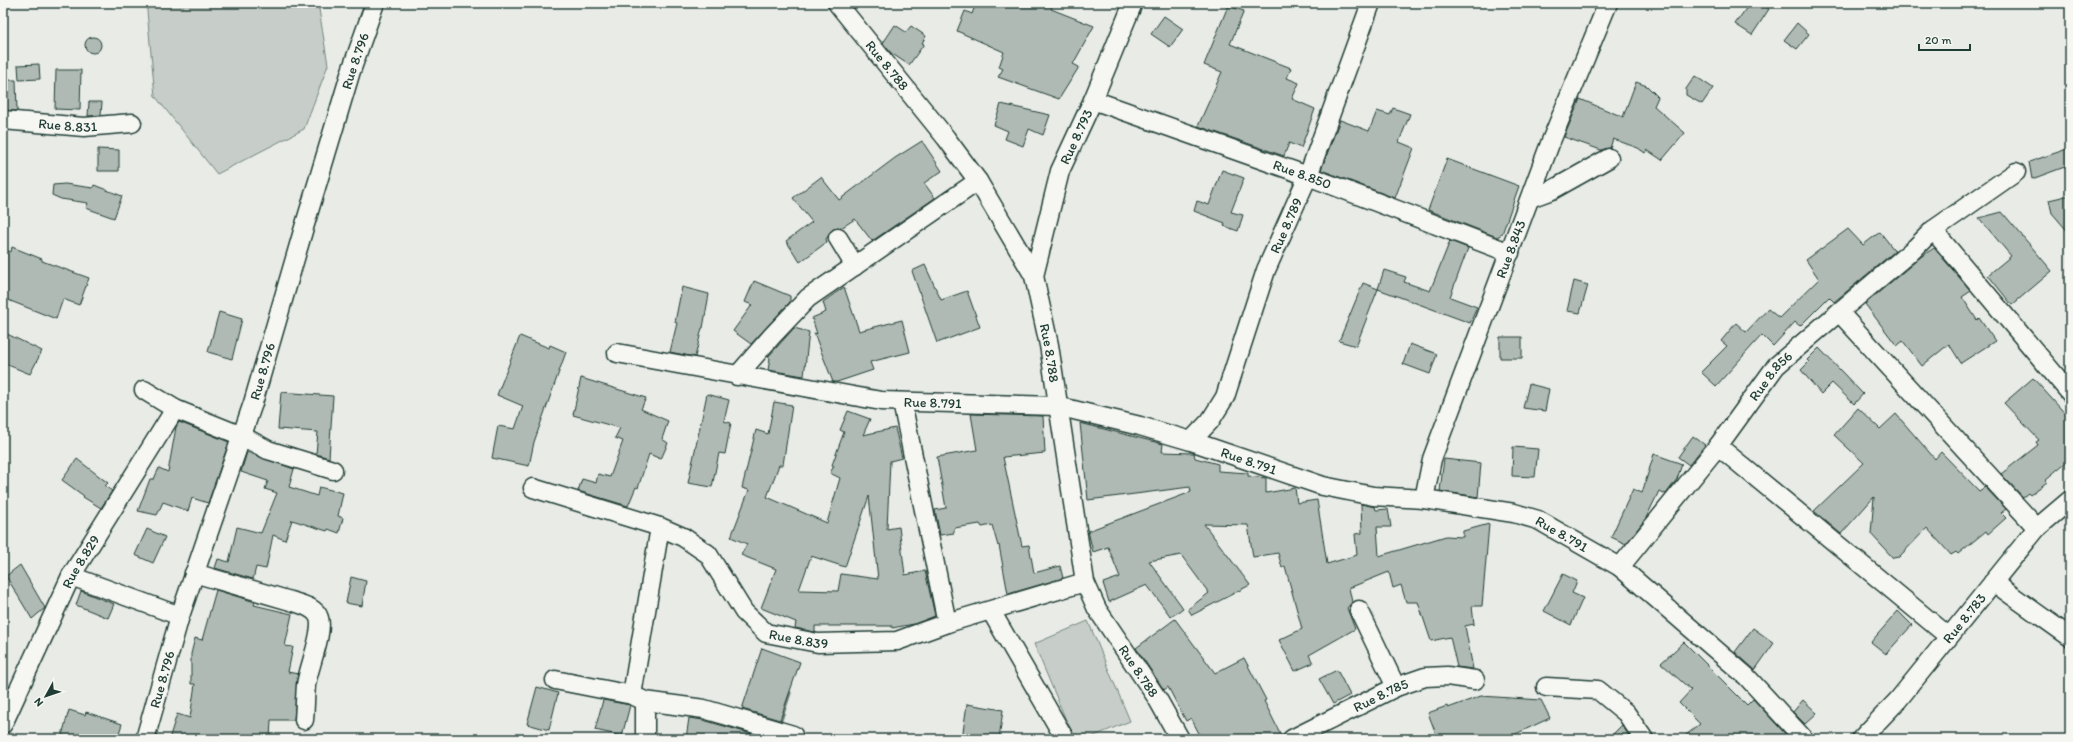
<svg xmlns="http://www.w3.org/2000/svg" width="2073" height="742" viewBox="0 0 2073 742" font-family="Itim,sans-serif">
<rect width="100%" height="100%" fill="#e9ebe7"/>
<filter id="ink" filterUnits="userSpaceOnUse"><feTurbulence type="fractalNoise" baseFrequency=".025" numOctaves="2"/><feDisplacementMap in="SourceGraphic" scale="8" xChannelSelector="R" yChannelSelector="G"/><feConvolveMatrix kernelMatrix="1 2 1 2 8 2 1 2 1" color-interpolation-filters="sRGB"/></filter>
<g filter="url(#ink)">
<!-- green -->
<path fill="#c7cec9" stroke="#73867e" d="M148 3H318L328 65 304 129 217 174 155 96 147 11Z
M1088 621 1130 721 1087 739H1074L1034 644Z"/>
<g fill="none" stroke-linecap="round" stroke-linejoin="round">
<!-- stream -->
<path stroke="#687c75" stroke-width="5" d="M780 720 789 693"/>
</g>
<!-- building -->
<path fill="#b0bab5" stroke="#1f3d34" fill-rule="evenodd" d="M976 3H1054L1051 9 1094 26 1073 64 1079 67 1059 99 998 77 1003 69 999 67 1004 52 957 31 965 11 972 14Z
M1750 3H1760L1769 9 1752 35 1735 24Z
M1228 6 1244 11 1230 44 1291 68 1287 78 1299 83 1292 99 1315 109 1301 148 1289 143 1284 156 1198 126 1222 72 1204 65Z
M1164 16 1183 29 1170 47 1151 34Z
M1797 23 1809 34 1797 49 1784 40Z
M895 25 906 32 911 26 926 36 922 43 924 44 909 65 891 53 883 43Z
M85 45a8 8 0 1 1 16 0a8 8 0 1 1-16 0Z
M39 64 40 79 19 80 18 65Z
M56 70H81L80 110 55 109Z
M1695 76 1713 88 1702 104 1686 95V89Z
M3 80H16L17 111 3 110Z
M1636 82 1647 86 1658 97 1654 106 1685 133 1662 160 1647 150 1645 153 1638 148 1613 139 1610 148 1601 150 1564 137 1580 99 1623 117Z
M89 102H102L101 115 88 116Z
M1001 104 1050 115 1043 135 1029 129 1023 146 1005 139 1008 131 994 125Z
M1393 108 1410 114 1399 142 1414 148 1395 198 1321 170 1340 120 1369 131 1377 111 1390 115Z
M922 141 942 171 924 183 935 198 872 241 855 219 841 228 833 229 826 239 827 242 800 262 786 241 812 222 793 198 821 177 839 200 895 158Z
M2070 148V165L2032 179 2029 162Z
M98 149 119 150V171H98Z
M1447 159 1519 186 1502 234 1497 237 1428 210Z
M1222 170 1244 178 1231 212 1243 215 1238 231 1224 226 1225 223 1194 211 1197 201 1209 205Z
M65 184 93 188 94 185 122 196 114 218 86 208 88 203 61 199 52 195 53 185Z
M2070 195V234L2052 213 2049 200Z
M2002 212 2052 271 2012 305 1988 275 2011 256 1979 218Z
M1848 229 1863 245 1880 232 1895 251 1834 302 1829 297 1800 326 1795 322 1773 346 1762 335 1716 386 1701 372 1727 346 1721 341 1736 323 1746 332 1768 309 1779 318 1819 279 1806 260Z
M1450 241 1468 248 1450 297 1477 307 1470 323 1378 289 1384 270 1406 277 1404 282 1430 291Z
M12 247 42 259V261L89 278 79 305 63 299 56 319 3 298V249L11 252Z
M1934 248 1971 291 1962 297 1977 320 1979 318 1995 341 1961 363 1949 344 1922 366 1903 341 1897 346 1865 304 1922 256Z
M925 265 941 300 967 291 980 327 937 343 912 271Z
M754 281 790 296V302L751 344 733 331 752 305 745 302Z
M1574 281 1588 285 1580 313 1567 311Z
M1363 283 1378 289 1356 346 1339 341Z
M682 287 709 294 703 328H702L695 357 670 352 677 323 675 322Z
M844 287 859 331 902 320 910 352 870 362 873 370 837 382H833L814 333 817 334 812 318 826 312 823 302Z
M219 312 242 319 232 359 208 352Z
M794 328 809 332 804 376 768 370 770 358 768 357Z
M3 332 42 351 30 374 3 363Z
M520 336 549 348 550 345 566 352 534 442 529 466 492 458 498 426 515 429 523 406 497 395Z
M1500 337H1522V358H1500Z
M1410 344 1437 354 1430 374 1403 364Z
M1819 348 1863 394 1854 404 1832 383 1821 394 1801 370 1809 362 1807 360Z
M581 378 646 398 641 409 668 421 662 439 668 443 661 459 649 454 638 488 636 487 628 506 578 491 582 479 596 483 598 474 610 477 623 441 615 438 620 428 573 415Z
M2033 378 2070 419V459L2045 480 2047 482 2030 495 2028 493 2023 497 2001 474 2038 445 2036 442 2039 440 2004 403Z
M1529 384 1549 389 1545 411 1523 408Z
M281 392 333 396 329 458 316 454 318 432 278 429Z
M707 394 729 400 724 421 731 423 725 454 719 453 712 487 688 483Z
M774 402 792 405 783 465H779L767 497 827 523 840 478 830 473 834 466 832 465 844 432 840 430 848 411 870 419 863 435 895 428 902 458 890 461 887 529 899 527 905 575 925 571 935 616 914 624 892 628V626H815V632L795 628 796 622 761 608 776 569 741 555 747 544 731 537 749 490 742 488 756 430 768 434ZM869 496 878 579 841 574 838 591 799 590 811 556 845 567Z
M1858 408 1880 429 1896 414 1935 459 1941 452 1979 491 1985 487 2006 509 2001 513 2006 518 1988 534 1986 531 1958 554 1956 552 1951 555 1927 528 1899 557 1893 558 1871 534 1874 497 1841 534 1814 511 1864 463 1834 435Z
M971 414 1043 416 1045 453 1003 457 1022 546 1029 545 1034 573 1060 566 1063 578 1008 594 999 545 998 546 992 525 982 527 980 524 954 528V533L940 535 935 510 946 508 937 457 977 450Z
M179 422 229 442 208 503 192 498 188 511 163 502 157 515 138 511 150 479H154L159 468 168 472 176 427Z
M1080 423 1163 444 1162 452 1194 453 1195 458 1218 464V471L1248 473V476L1266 478V493L1295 488 1297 503 1317 500 1327 564 1357 555 1355 534 1362 533 1361 504 1375 507 1376 510 1388 509 1391 527H1377L1379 556 1446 536 1463 537V531L1489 524 1482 606H1472L1474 624 1465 626 1473 669 1457 667 1450 637 1431 641 1418 602H1406L1401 585 1393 588 1389 572 1349 588 1352 602 1347 608 1355 629 1309 655 1313 663 1295 671 1279 640 1302 629 1285 566 1282 568 1278 553 1253 557 1248 525 1204 524 1250 585 1192 615 1188 609 1209 593 1181 555 1149 561 1183 608 1171 617 1147 585 1109 602 1103 583 1120 577 1108 547 1093 552 1088 531 1191 492 1190 487 1088 500Z
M1693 436 1705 445 1689 465 1678 457Z
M1513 447 1538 449 1535 477 1512 476Z
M247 452 294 469 289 487 317 496 319 487 343 493 338 516 343 518 339 533 328 529 327 531 292 520 285 540 273 535 266 569 256 567 253 579 215 568 218 559 229 562 237 527 261 533 277 493 265 489 268 481 241 472Z
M1654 454 1682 464 1677 479 1666 494 1659 491 1646 518 1626 544 1611 537 1633 489 1642 493Z
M77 459 108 483 105 486 112 491 101 508 83 497 84 496 62 480Z
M1444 459 1481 463 1478 497 1440 491Z
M147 529 165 537 153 563 135 555Z
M20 565 45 608 32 619 6 576Z
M1563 574 1577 581 1572 593 1583 598 1571 625 1544 611Z
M351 577 366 581 362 606 346 603Z
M216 590 255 602 254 605 292 614 285 646 293 647 288 672 298 674 294 720H271L270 739H169L177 714 190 718 195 684H191V654L195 638 202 640Z
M81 591 114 604 108 618 76 605Z
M1898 611 1912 625 1886 654 1871 642Z
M1175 619 1215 673 1244 658 1266 700 1264 701 1281 735 1273 739H1202L1191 718 1186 721 1168 687 1164 690 1136 648Z
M1753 628 1774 643 1755 670 1735 652Z
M1684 642 1747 705 1753 699 1790 739H1681L1700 724 1679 703 1691 690 1661 663Z
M762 648 800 662 780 720 742 709Z
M1337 670 1350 695 1333 704 1319 679Z
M537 687 558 693 549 730 527 724Z
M1481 696 1541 700 1550 718 1505 739H1438L1428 713 1447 706 1448 708Z
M603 700 630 705 622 736 595 730Z
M1803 700 1817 713 1805 724 1793 712Z
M967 704 1003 710 999 739H962Z
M69 710 85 715 86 712 122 724 117 739H61Z
M689 718 703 720 769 739H686Z
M1622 725 1631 739H1608Z"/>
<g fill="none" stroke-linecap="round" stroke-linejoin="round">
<defs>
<g id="minor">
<path id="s1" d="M837 3 946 138 978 181 1034 276 1049 345 1085 582 1097 609 1157 698 1180 739"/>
<path id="s2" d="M1093 100 1308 176 1510 253"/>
<path id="s3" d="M3 120 84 127 132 123"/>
<path d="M1530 198 1552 190 1609 158"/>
<path d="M1933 230 2070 393"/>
<path d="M838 238 855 266"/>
<path id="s4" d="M1034 276 1060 171 1093 100 1133 3"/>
<path d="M1839 312 1915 248 1933 230 2016 172"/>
<path id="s5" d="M617 353 881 401 1057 406 1140 426 1191 441 1323 486 1373 496 1424 499 1514 513 1538 520 1620 567 1746 676 1804 739"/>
<path d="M737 376 772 336 808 298 978 181"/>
<path d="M144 390 175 409 242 436 268 450 333 470"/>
<path d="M902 402 947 623"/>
<path id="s6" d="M1191 441 1210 421 1225 397 1266 270 1308 176 1371 3"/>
<path id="s7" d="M533 488 660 527 683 537 708 554 744 612 766 633 818 643 897 641 947 623 1085 582"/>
<path id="s8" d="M1424 499 1432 459 1551 141 1608 3"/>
<path d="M1620 567 1718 446"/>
<path d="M194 573 294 602C303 605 316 608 319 618 324 632 308 669 306 685 305 697 305 708 304 720"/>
<path d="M71 576 180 616"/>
<path d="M1993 582 2070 637"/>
<path d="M1359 610 1396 687"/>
<path d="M991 611 1065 739"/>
<path id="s9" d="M1948 636 1718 446 1776 366 1839 312 2037 528"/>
<path d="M555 680 632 695 645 701 704 709 793 735"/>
<path d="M1546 687 1598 690 1626 713 1644 739"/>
<path d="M632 695 660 527"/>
<path d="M645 701V739"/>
<path id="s10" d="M3 724 71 576 175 409"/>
<path id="s11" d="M145 739 180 616 253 403 303 231 351 71 375 3"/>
<path id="s12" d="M1292 739 1396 687 1425 677 1447 676 1475 680"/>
<path id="s13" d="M1861 739 1898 700 2037 528 2070 500"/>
</g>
</defs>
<!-- minor casing -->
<use href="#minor" stroke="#1f3d34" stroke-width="21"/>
<!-- minor -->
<use href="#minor" stroke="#f6f6f2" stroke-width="18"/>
</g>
</g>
<g text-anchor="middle" stroke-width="3" stroke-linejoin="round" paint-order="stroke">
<!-- street labels -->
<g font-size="14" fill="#1f3d34" stroke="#f6f6f2">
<text dy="5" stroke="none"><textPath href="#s11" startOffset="710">Rue 8.796</textPath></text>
<text dy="5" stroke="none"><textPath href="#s1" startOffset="80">Rue 8.788</textPath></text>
<text dy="5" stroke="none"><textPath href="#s3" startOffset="65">Rue 8.831</textPath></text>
<text dy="5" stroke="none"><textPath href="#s4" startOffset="146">Rue 8.793</textPath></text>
<text dy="5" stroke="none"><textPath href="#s2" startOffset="222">Rue 8.850</textPath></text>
<text dy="5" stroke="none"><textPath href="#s6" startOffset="238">Rue 8.789</textPath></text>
<text dy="5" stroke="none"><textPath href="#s8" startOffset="265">Rue 8.843</textPath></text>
<text dy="5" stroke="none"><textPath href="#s1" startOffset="416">Rue 8.788</textPath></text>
<text dy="5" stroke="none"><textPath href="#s11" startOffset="386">Rue 8.796</textPath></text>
<text dy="5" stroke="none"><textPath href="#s9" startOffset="386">Rue 8.856</textPath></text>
<text dy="5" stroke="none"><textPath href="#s5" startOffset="320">Rue 8.791</textPath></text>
<text dy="5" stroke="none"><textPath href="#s5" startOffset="644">Rue 8.791</textPath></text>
<text dy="5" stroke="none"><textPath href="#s5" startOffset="968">Rue 8.791</textPath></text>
<text dy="5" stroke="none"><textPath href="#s10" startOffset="180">Rue 8.829</textPath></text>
<text dy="5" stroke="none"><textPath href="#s13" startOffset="159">Rue 8.783</textPath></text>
<text dy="5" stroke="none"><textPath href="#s7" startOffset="320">Rue 8.839</textPath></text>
<text dy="5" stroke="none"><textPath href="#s1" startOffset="752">Rue 8.788</textPath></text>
<text dy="5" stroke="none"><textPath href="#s11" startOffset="62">Rue 8.796</textPath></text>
<text dy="5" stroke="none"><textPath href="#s12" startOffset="99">Rue 8.785</textPath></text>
</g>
</g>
<!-- margin -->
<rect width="2073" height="742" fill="none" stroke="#f6f6f2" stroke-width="16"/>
<rect x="8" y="8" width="2057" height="726" fill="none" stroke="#1f3d34" stroke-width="1.5" filter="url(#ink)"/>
<!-- north arrow -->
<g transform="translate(46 696) rotate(230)" stroke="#f6f6f2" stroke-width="3" paint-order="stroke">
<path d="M0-3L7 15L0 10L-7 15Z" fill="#1f3d34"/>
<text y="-6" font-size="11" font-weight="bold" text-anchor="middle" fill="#1f3d34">N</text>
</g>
<!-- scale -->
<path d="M1919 44v6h51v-6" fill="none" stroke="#1f3d34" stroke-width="2"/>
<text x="1925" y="44" font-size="12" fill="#1f3d34" stroke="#f6f6f2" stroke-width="3" paint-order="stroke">20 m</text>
</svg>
